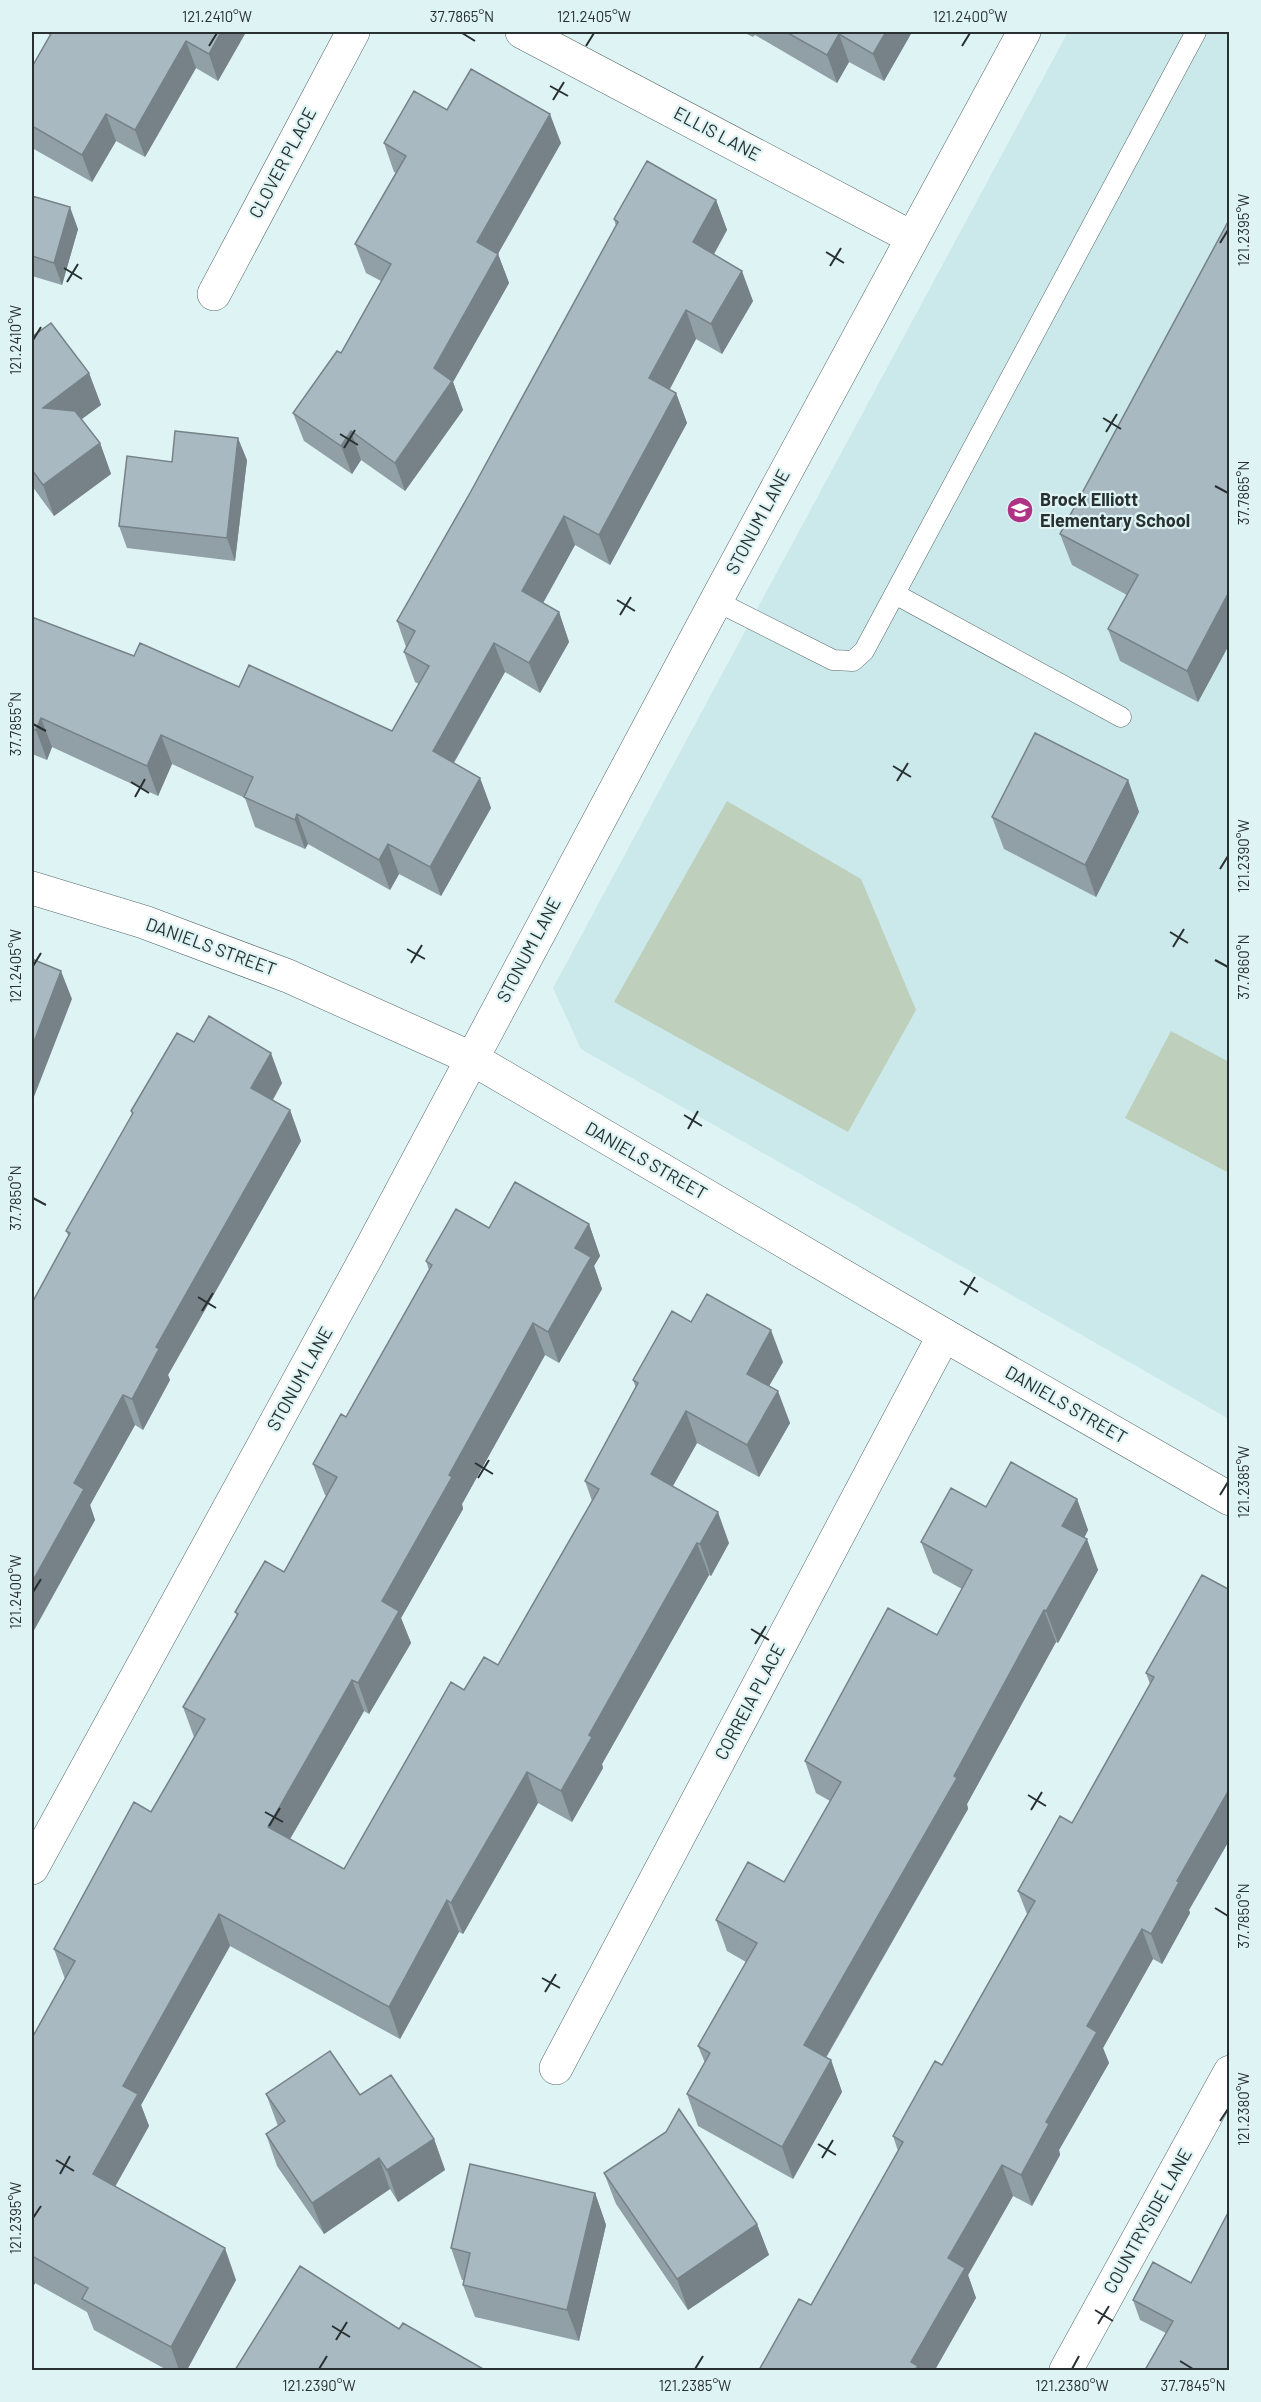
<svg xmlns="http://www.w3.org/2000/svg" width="1261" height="2402" viewBox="0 0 1261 2402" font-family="Barlow,sans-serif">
<rect width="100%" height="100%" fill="#def3f3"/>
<!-- built -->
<path fill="#cbe8ea" d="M1068 32H1229V1419L581 1049 553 988Z"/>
<!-- green -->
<path fill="#becfbc" d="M727 801 861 879 916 1010 848 1132 614 1002Z
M1171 1031 1229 1062V1173L1125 1118Z"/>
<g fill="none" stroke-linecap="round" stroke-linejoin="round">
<defs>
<path id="service" d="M895 594 1121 717
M716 601 833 660 853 661 864 651 1196 32"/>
<path id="minor" d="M522 32 911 237
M214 294 353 32
M32 1868 367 1256 716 601 1024 32
M556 2068 944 1335
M1066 2370 1230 2072"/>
<path id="tertiary" d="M32 888 144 922 288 976 471 1058 944 1335 1230 1499"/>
</defs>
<!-- service casing -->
<use href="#service" stroke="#56696a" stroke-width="21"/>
<!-- minor casing -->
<use href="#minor" stroke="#56696a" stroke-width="34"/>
<!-- tertiary casing -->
<use href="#tertiary" stroke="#56696a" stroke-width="34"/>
<!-- service -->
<use href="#service" stroke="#fff" stroke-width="20"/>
<!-- minor -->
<use href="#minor" stroke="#fff" stroke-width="33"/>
<!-- tertiary -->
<use href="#tertiary" stroke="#fff" stroke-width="33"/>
</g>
<!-- wall -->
<path fill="#919fa7" d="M45 32H246L218 81 196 68 145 157 116 141 92 182 32 148V67L50 35Z
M743 32H912L884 81 849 62 837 83 755 35 753 37Z
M447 110 561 143 498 254 509 283 453 382 463 410 405 491 361 460 352 474 304 441 293 413 341 353 381 281 366 273 355 244 396 173 394 172 384 143Z
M32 196 78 229 62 285 32 276Z
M716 200 727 230 714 254 753 301 722 354 696 339 669 390 676 393 687 423 610 565 575 545 543 603 559 612 569 642 540 693 505 672 454 763 480 778 491 808 441 896 399 874 390 890 308 844 305 849 255 827 245 798 172 764 158 796 52 747 47 760 32 754V617L134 656 239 687 392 731 419 684 415 682 404 652 406 647 397 621 470 493 616 226 614 219Z
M1230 218V643L1198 702 1120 661 1108 629 1127 595 1072 565 1060 534Z
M32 337 89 373 101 405 81 419 100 443 111 474 54 516 32 486Z
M247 460 235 561 127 548 119 526 172 462Z
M1128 780 1139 812 1096 897 1004 849 992 817Z
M194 1042 282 1083 273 1100 290 1110 301 1141 168 1375 170 1380 143 1430 135 1425 90 1505 95 1520 38 1620 69 1237 66 1231 132 1115 131 1111Z
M589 1224 600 1256 594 1266 602 1289 559 1363 545 1355 462 1504 463 1509 401 1618 411 1643 369 1714 364 1711 290 1839 344 1869 464 1690 498 1665 592 1501 585 1481 636 1388 633 1380 691 1322 783 1362 769 1386 790 1423 759 1477 697 1443 673 1486 729 1543 711 1576 709 1575 602 1764 603 1768 572 1822 538 1803 463 1934 459 1932 400 2039 230 1946 141 2105 149 2126 115 2187 236 2280 187 2370H167L94 2330 87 2312 35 2283 32 2289V2038L65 1979 54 1949 151 1812 194 1737 183 1707 237 1616 235 1612 284 1572 327 1496 325 1495 313 1464 346 1417 429 1270 426 1261 489 1228Z
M1077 1499 1088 1530 1084 1538 1098 1570 1058 1643 1056 1642 967 1804 968 1809 826 2058 831 2060 842 2092 793 2179 698 2126 687 2094 705 2063 698 2046 746 1962 727 1951 716 1920 784 1882 830 1801 816 1793 805 1761 937 1635 962 1589 933 1573 921 1542 986 1507Z
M1230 1590V1839L1189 1910 1190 1913 1162 1964 1153 1959 1103 2048 1109 2063 1059 2150 1060 2155 1032 2206 1013 2196 968 2275 976 2298 811 2305 898 2151 893 2136 942 2065 1027 1914 1018 1891 1072 1823 1150 1684 1146 1673Z
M266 2094 360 2095 434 2139 445 2170 398 2202 390 2189 324 2234 277 2166 266 2134 278 2126Z
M604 2173 757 2224 769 2255 688 2310 616 2204Z
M595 2193 606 2225 579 2341 475 2317 463 2285 464 2280H462L451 2248Z
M1191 2283 1230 2370 1166 2333 1140 2320 1133 2300Z"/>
<!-- shaded-wall -->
<path fill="#768288" d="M221 32H246L218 81 209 54Z
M886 32H912L884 81 873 54Z
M839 34 849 62 837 83 827 55Z
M186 41 196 68 145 157 135 130Z
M106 114 116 141 92 182 82 155Z
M550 114 561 143 488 271 477 242Z
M716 200 727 230 704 272 693 242Z
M70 207 78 229 62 285 54 263Z
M498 254 509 283 453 382 463 410 405 491 395 463 434 368Z
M742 271 753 301 722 354 711 324Z
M686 310 696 339 660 408 649 378Z
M89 373 101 405 55 439 43 408Z
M676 393 687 423 610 565 599 535Z
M351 431 361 460 352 474 341 446Z
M238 438 247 460 235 561 227 538Z
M100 443 111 474 54 516 43 485Z
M564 516 575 545 533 621 522 591Z
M1230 590V643L1198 702 1187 671Z
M559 612 569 642 540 693 529 663Z
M494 643 505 672 443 781 433 751Z
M41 718 52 747 47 760 36 730Z
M161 735 172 764 158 796 147 766Z
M480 778 491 808 441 896 430 867Z
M1128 780 1139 812 1096 897 1085 865Z
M297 814 308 844 305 849 295 820Z
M388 844 399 874 390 890 379 860Z
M61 971 72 999 32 1102V1047Z
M271 1053 282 1083 262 1118 251 1088Z
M290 1110 301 1141 168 1375 170 1380 143 1430 132 1399 156 1347Z
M589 1224 600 1256 594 1266 602 1289 559 1363 548 1332 575 1248Z
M533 1323 545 1355 462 1504 463 1509 401 1618 411 1643 369 1714 358 1683 382 1601 449 1475Z
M771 1330 783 1362 758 1405 747 1374Z
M778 1391 790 1423 759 1477 747 1445Z
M123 1395 135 1425 90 1505 95 1520 32 1634V1582L74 1483Z
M686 1411 697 1443 662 1505 651 1474Z
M1077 1499 1088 1530 1074 1558 1062 1526Z
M718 1512 729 1543 711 1576 700 1544Z
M1087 1539 1098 1570 1058 1643 1046 1611Z
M697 1543 709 1575 602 1764 603 1768 572 1822 561 1791 589 1735Z
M1044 1610 1056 1642 967 1804 968 1809 815 2076 804 2045Z
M352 1680 364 1711 279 1858 268 1827Z
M527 1772 538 1803 463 1934 451 1903Z
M1230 1788V1839L1189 1910 1190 1913 1162 1964 1151 1934 1177 1881Z
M447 1900 459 1932 400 2039 389 2007Z
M219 1914 230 1946 141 2105 149 2126 104 2206 93 2174 123 2086Z
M1142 1929 1153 1959 1103 2048 1109 2063 1059 2150 1060 2155 1032 2206 1021 2175 1046 2122 1087 2026Z
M831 2060 842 2092 793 2179 782 2147Z
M434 2139 445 2170 398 2202 387 2170Z
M379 2158 390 2189 324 2234 312 2203Z
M1002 2165 1013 2196 968 2275 976 2298 935 2370H914L911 2362 948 2258Z
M595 2193 606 2225 579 2341 567 2310Z
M757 2224 769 2255 688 2310 677 2279Z
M225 2248 236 2280 187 2370H179L171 2347Z
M32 2273 35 2283 32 2289Z"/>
<!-- building -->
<path fill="#a9b9c2" stroke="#768288" stroke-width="1.5" d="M52 32H221L209 54 186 41 135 130 106 114 82 155 32 126V67Z
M786 32H886L873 54 839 34 827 55Z
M471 69 550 114 477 242 498 254 434 368 452 381 395 463 351 431 341 446 293 413 337 351 341 353 391 264 355 244 406 156 384 143 414 91 447 110Z
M647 161 716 200 693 242 742 271 711 324 686 310 649 378 676 393 599 535 564 516 522 591 559 612 529 663 494 643 433 751 480 778 430 867 388 844 379 860 297 814 295 820 244 797 253 777 161 735 147 766 41 718 36 730 32 729V617L134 656 140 643 239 687 249 665 392 731 429 666 404 652 415 631 397 621 470 493 618 222 614 219Z
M32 196 70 207 54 263 32 256Z
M1230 218V590L1187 671 1108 629 1138 575 1060 534Z
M51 323 89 373 43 408 75 411 100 443 43 485 32 470V337Z
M175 431 238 438 227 538 119 526 127 456 172 462Z
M1035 733 1128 780 1085 865 992 817Z
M32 959 61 971 32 1047Z
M209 1016 271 1053 251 1088 290 1110 156 1347 159 1349 132 1399 123 1395 74 1483 84 1489 32 1582V1303L70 1233 66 1231 133 1113 131 1111 177 1033 194 1042Z
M515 1182 589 1224 575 1248 591 1257 548 1332 533 1323 449 1475 452 1477 382 1601 399 1611 358 1683 352 1680 268 1827 344 1869 451 1682 464 1690 484 1657 498 1665 599 1489 585 1481 638 1383 633 1380 672 1311 691 1322 707 1294 771 1330 747 1374 778 1391 747 1445 686 1411 651 1474 718 1512 700 1544 697 1543 589 1735 592 1737 561 1791 527 1772 451 1903 447 1900 389 2007 219 1914 123 2086 138 2094 93 2174 225 2248 171 2347 82 2299 88 2288 32 2256V2038L75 1961 54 1949 134 1802 151 1812 205 1719 183 1707 238 1614 235 1612 265 1561 284 1572 337 1477 313 1464 341 1414 346 1417 432 1265 426 1261 456 1209 489 1228Z
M1011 1462 1077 1499 1062 1526 1087 1539 1046 1611 1044 1610 954 1776 957 1778 804 2045 831 2060 782 2147 687 2094 710 2053 698 2046 757 1943 716 1920 748 1862 784 1882 841 1782 805 1761 888 1608 937 1635 972 1570 921 1542 951 1488 986 1507Z
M1202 1575 1230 1590V1788L1177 1881 1179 1882 1151 1934 1142 1929 1087 2026 1097 2032 1046 2122 1049 2124 1021 2175 1002 2165 948 2258 965 2268 911 2362 918 2366 915 2370H759L799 2299 811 2305 903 2142 893 2136 935 2061 942 2065 1035 1901 1018 1891 1060 1816 1072 1823 1154 1677 1146 1673Z
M330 2051 360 2095 391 2075 434 2139 387 2170 379 2158 312 2203 266 2134 285 2121 266 2094Z
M679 2109 757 2224 677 2279 604 2173 666 2132Z
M470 2164 595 2193 567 2310 463 2285 470 2253 451 2248Z
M1230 2209V2370H1145L1173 2321 1133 2300 1153 2262 1191 2283Z
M300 2266 399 2329 403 2323 485 2370H235Z"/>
<!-- ticks -->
<path fill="none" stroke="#283031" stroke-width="2" d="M462 33 475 41M209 46 217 33M586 46 594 33M962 46 970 33M550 86 568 96M553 100 564 82M1220 243 1228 230M826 252 844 263M830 266 841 248M64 268 82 279M67 282 78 264M33 340 41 327M1103 418 1121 429M1106 432 1117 414M340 434 358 445M344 448 355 430M1215 486 1228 493M617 600 635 611M620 615 631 597M33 724 46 731M893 766 911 777M897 781 908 763M131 782 149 793M135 797 145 779M1220 869 1228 856M1170 932 1188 943M1173 947 1184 929M407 949 425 959M1215 960 1228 967M411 963 422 945M33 966 41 953M684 1115 702 1126M688 1129 698 1111M33 1198 46 1205M960 1281 978 1292M964 1295 975 1277M198 1297 216 1308M202 1311 213 1293M475 1463 493 1474M478 1478 489 1460M1220 1495 1228 1482M33 1592 41 1579M751 1629 769 1640M755 1644 766 1626M1028 1795 1046 1806M1031 1810 1042 1792M265 1812 283 1822M269 1826 280 1808M1215 1908 1228 1916M542 1978 560 1988M545 1992 556 1974M1220 2121 1228 2109M818 2144 836 2155M822 2158 833 2140M56 2160 74 2171M60 2174 70 2156M33 2218 41 2206M1095 2310 1113 2321M1098 2324 1109 2306M332 2326 350 2337M336 2340 347 2322M1180 2361 1193 2369M319 2369 327 2356M695 2369 703 2356M1072 2369 1079 2356"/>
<!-- icons -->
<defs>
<symbol id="school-disc" viewBox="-11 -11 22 22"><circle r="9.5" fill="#af3384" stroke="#def3f3"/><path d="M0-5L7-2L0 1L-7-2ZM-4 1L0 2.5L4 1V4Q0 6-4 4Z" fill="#fff"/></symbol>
</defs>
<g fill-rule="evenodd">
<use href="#school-disc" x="1005" y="495" width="30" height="30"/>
</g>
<g text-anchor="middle" stroke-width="4.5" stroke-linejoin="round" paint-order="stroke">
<!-- street labels -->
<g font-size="18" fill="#283031" stroke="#def3f3">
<text transform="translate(717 134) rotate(28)" y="6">ELLIS LANE</text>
<text transform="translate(283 163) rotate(-62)" y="6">CLOVER PLACE</text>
<text transform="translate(758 522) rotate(-62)" y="6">STONUM LANE</text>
<text transform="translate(211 947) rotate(20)" y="6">DANIELS STREET</text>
<text transform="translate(529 950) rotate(-62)" y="6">STONUM LANE</text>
<text transform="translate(646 1161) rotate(30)" y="6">DANIELS STREET</text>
<text transform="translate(300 1379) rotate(-61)" y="6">STONUM LANE</text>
<text transform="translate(1066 1405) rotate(30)" y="6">DANIELS STREET</text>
<text transform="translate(750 1702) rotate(-62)" y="6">CORREIA PLACE</text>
<text transform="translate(1148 2221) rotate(-61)" y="6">COUNTRYSIDE LANE</text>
</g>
<!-- poi labels -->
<g font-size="18" font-weight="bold" fill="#283031" stroke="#def3f3" text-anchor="start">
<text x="1040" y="506">Brock Elliott<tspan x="1040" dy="21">Elementary School</tspan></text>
</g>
</g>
<!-- border -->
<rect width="1261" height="2402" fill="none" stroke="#def3f3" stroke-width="66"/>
<rect x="33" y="33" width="1195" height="2336" fill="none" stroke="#283031" stroke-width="2"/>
<g font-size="15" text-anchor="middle" fill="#283031">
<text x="217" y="22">121.2410°W</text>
<text x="462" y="22">37.7865°N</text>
<text x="594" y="22">121.2405°W</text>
<text x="970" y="22">121.2400°W</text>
<text transform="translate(1244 230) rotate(-90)" y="5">121.2395°W</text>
<text transform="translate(16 340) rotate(-90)" y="5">121.2410°W</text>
<text transform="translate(1244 493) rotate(-90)" y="5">37.7865°N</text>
<text transform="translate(16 724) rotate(-90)" y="5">37.7855°N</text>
<text transform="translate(1244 856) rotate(-90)" y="5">121.2390°W</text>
<text transform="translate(16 966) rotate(-90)" y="5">121.2405°W</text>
<text transform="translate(1244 967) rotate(-90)" y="5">37.7860°N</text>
<text transform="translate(16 1198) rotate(-90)" y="5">37.7850°N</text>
<text transform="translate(1244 1482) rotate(-90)" y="5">121.2385°W</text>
<text transform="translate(16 1592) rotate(-90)" y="5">121.2400°W</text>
<text transform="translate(1244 1916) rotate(-90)" y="5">37.7850°N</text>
<text transform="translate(1244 2109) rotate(-90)" y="5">121.2380°W</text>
<text transform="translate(16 2218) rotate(-90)" y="5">121.2395°W</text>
<text x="319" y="2391">121.2390°W</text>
<text x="695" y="2391">121.2385°W</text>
<text x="1072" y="2391">121.2380°W</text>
<text x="1193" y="2391">37.7845°N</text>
</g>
</svg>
